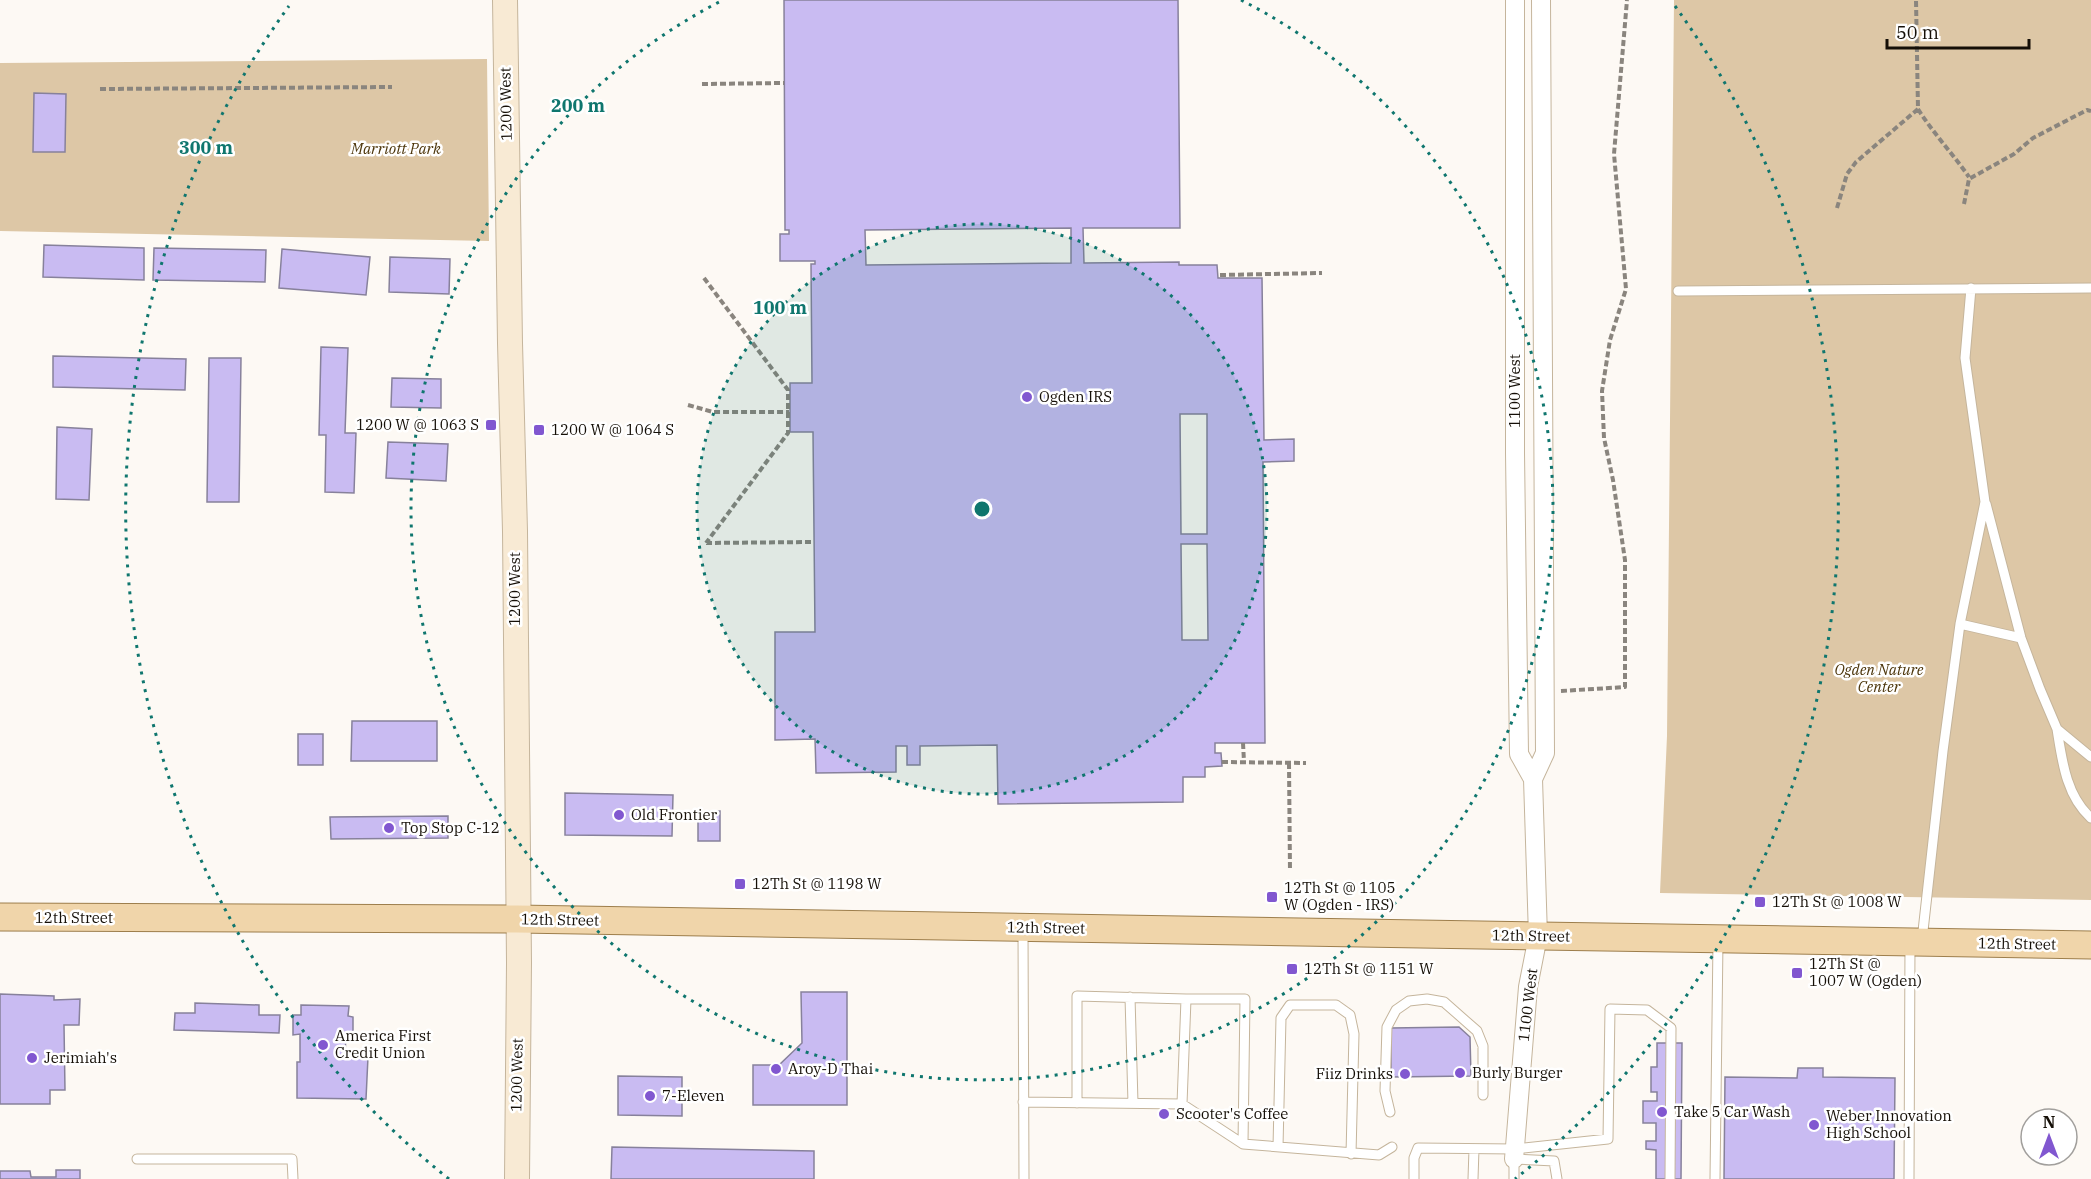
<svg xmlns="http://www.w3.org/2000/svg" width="2091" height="1179" viewBox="0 0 2091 1179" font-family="'IBM Plex Serif',serif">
<rect width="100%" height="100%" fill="#fdf9f4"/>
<!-- green -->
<path fill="#ddc7a6" d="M1674 0H2091V900L1660 893 1667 736Z
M487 59 489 241 0 231V63Z"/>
<!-- building -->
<path fill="#c9bbf2" stroke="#87819b" stroke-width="1.5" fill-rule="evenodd" d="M784 0H1178L1180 228H1083L1084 263 1179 262V265H1217L1218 278H1262L1264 440 1294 439V461L1263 462 1265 743H1215V753H1221L1222 766 1205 767V777H1183V802L998 804 997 745 920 746V765H907V746H896V772L816 773 815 739 775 740V632H815L813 432H790V383H812L811 264H815V261H780V234H789V230H785ZM1071 228V263L866 265 865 230ZM1180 414H1207V534H1181ZM1181 544H1207L1208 640H1182Z
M34 93 66 94 65 152H33Z
M44 245 144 248V280L43 277Z
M154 248 266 250 265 282 153 280Z
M282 249 370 257 366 295 279 288Z
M390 257 450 259 449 294 389 292Z
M321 347 348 348 345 433H356L354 493 325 492 326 435H319Z
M53 356 186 359 185 390 53 387Z
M209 358H241L239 502H207Z
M392 378 441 379V408L391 407Z
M57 427 92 429 89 500 56 499Z
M388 442 448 444 446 481 386 478Z
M352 721H437V761H351Z
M298 734H323V765H298Z
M565 793 673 795 672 836 565 835Z
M720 811V841H698V812Z
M448 816V838L331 839 330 817Z
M801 992H847V1105H753V1065H779L802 1043Z
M0 994 54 996V1000L80 999 79 1025H64L65 1090H50V1104H0Z
M195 1003 259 1005V1015H280L279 1033 174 1030 175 1013H195Z
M301 1005 349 1006 348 1016 353 1017V1035L346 1034 345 1055 368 1057 366 1099 297 1098V1062H300V1034L293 1035V1015H301Z
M1459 1027 1470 1037 1471 1076 1391 1077V1028Z
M1657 1043H1682L1681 1179H1656V1150L1646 1149V1141H1656V1123H1643V1101H1657V1092H1651V1067H1657Z
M1798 1068H1823V1077L1895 1078 1894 1179H1724L1725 1077 1797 1078Z
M618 1076 682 1077V1116L618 1115Z
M612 1147 814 1151V1179H611Z
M56 1170H80V1179H0V1171H30L31 1177H56Z"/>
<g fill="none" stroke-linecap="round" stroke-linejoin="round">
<defs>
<path id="lane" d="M1678 291 2091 288
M1986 504 2021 638 2040 689 2057 729 2091 757
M1960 624 2021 638
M2057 729C2062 760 2066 796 2091 818
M1023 930 1024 1179
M1922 940 1943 751 1960 624 1985 502 1965 358 1971 288
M1130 997 1133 1103
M1023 1102 1182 1104 1186 999H1245L1243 1144 1182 1104
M1077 1103V996L1186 999
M1390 1112 1385 1091 1387 1027 1396 1010 1409 1001 1427 999 1444 1002 1477 1031 1483 1046V1095
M1243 1144 1379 1155 1392 1147
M1278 1147 1281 1018 1290 1005H1336L1350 1015 1354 1034 1351 1154
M137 1159H292L293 1179
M1414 1179V1158L1418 1148 1515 1149 1608 1139 1610 1009 1647 1010 1671 1028 1670 1179
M1473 1179 1474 1149
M1514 1179V1159L1554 1161 1557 1179
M1715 1179 1718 941
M1909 1179 1910 944"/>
<path id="street" d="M1515 0V453L1519 754 1533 779
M1514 1159 1528 987 1538 936 1533 779 1545 753 1541 0"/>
<path id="secondary" d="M505 0 510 343 515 531 519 963 517 1179"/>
<path id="primary" d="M0 917 517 919 2091 945"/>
</defs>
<!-- lane casing -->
<use href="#lane" stroke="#c5b59c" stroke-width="11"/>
<!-- street casing -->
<use href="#street" stroke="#c5b59c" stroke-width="20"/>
<!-- secondary casing -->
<use href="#secondary" stroke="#c5b59c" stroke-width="26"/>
<!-- primary casing -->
<use href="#primary" stroke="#9d7e4c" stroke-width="29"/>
<!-- path -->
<path stroke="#8a857e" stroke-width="4" stroke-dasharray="6 3" stroke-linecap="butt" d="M702 84 784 83
M100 89 392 87
M1918 109C1933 133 1953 154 1969 177
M1964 204 1969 179 2014 154 2033 138 2087 110 2091 111
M1837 208 1847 174 1856 162 1918 109 1916 0
M1220 275 1322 273
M704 278 788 390V433L706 543
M688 405 713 412H789
M706 543 814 542
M1561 691 1625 687V560L1613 480 1604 438 1602 391 1610 340 1626 289 1614 154 1627 0
M1243 743 1244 762
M1222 762 1306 763
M1289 763 1290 871"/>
<!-- lane -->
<use href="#lane" stroke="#fff" stroke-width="9"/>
<!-- street -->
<use href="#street" stroke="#fff" stroke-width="18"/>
<!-- secondary -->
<use href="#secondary" stroke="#f8ead4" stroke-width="24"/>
<!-- primary -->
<use href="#primary" stroke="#f0d5aa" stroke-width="27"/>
</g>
<!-- distance rings -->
<circle cx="982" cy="509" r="285" fill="#0f766e" fill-opacity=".12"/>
<g fill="none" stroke="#0f766e" stroke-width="3" stroke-dasharray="3 6">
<circle cx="982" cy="509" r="285"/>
<path d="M1241 0A571 571 0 1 1 723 0"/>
<path d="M449 1179A856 856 0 0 1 289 6M1675 6A856 856 0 0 1 1515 1179"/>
</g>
<!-- markers -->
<g fill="#8157d0" stroke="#fff" stroke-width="2">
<circle cx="1027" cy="397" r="6"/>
<rect x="485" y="419" width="12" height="12" rx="3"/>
<rect x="533" y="424" width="12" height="12" rx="3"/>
<circle cx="619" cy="815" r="6"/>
<circle cx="389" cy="828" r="6"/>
<rect x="734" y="878" width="12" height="12" rx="3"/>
<rect x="1266" y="891" width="12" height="12" rx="3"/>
<rect x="1754" y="896" width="12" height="12" rx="3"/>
<rect x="1286" y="963" width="12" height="12" rx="3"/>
<rect x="1791" y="967" width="12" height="12" rx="3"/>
<circle cx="323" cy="1045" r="6"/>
<circle cx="32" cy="1058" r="6"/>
<circle cx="776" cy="1069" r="6"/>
<circle cx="1460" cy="1073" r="6"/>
<circle cx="1405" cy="1074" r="6"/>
<circle cx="650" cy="1096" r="6"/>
<circle cx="1662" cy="1112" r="6"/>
<circle cx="1164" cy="1114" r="6"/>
<circle cx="1814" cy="1125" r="6"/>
</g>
<g text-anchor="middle" stroke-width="5" stroke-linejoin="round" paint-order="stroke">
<!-- street labels -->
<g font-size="15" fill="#150f07" stroke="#fff">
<text transform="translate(506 104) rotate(-91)" y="5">1200 West</text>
<text transform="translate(1515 391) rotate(-90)" y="5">1100 West</text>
<text transform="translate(515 589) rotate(-90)" y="5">1200 West</text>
<text x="74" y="923">12th Street</text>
<text transform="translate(560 920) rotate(1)" y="5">12th Street</text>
<text transform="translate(1046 928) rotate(1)" y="5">12th Street</text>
<text transform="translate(1531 936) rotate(1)" y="5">12th Street</text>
<text transform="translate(2017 944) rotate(1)" y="5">12th Street</text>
<text transform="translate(1528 1005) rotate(-83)" y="5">1100 West</text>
<text transform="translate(517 1075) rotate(-89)" y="5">1200 West</text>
</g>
<!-- park labels -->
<g font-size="15" font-style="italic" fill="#4c350a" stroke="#fff">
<text x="396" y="154">Marriott Park</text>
<text x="1879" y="675">Ogden Nature<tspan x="1879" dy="17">Center</tspan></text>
</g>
<!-- poi labels -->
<g font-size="15" fill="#150f07" stroke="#fff" text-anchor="start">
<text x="1039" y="402">Ogden IRS</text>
<text x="479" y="430" text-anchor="end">1200 W @ 1063 S</text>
<text x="551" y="435">1200 W @ 1064 S</text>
<text x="631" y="820">Old Frontier</text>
<text x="401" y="833">Top Stop C-12</text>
<text x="752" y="889">12Th St @ 1198 W</text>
<text x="1284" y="893">12Th St @ 1105<tspan x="1284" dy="17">W (Ogden - IRS)</tspan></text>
<text x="1772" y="907">12Th St @ 1008 W</text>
<text x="1809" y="969">12Th St @<tspan x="1809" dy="17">1007 W (Ogden)</tspan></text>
<text x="1304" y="974">12Th St @ 1151 W</text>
<text x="335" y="1041">America First<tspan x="335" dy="17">Credit Union</tspan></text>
<text x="44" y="1063">Jerimiah's</text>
<text x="788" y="1074">Aroy-D Thai</text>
<text x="1472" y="1078">Burly Burger</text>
<text x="1393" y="1079" text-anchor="end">Fiiz Drinks</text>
<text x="662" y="1101">7-Eleven</text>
<text x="1674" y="1117">Take 5 Car Wash</text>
<text x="1176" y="1119">Scooter's Coffee</text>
<text x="1826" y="1121">Weber Innovation<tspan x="1826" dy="17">High School</tspan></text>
</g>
</g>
<circle cx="982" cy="509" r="9" fill="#0f766e" stroke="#fff" stroke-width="3"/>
<g font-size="18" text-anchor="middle" font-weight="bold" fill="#0f766e" stroke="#fff" stroke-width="5" stroke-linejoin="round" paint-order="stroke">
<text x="578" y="112">200 m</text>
<text x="206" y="154">300 m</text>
<text x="780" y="314">100 m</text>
</g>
<!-- north arrow -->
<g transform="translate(2049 1137)"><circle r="28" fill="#ffffff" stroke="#a19f9c" stroke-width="1.5"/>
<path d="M0-4.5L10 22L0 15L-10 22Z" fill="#8157d0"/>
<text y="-9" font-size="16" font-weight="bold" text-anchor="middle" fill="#150f07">N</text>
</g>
<!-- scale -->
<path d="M1887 39v9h142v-9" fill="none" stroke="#150f07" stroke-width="3"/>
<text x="1896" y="39" font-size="18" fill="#150f07" stroke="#ffffff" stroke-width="4.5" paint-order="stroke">50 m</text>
</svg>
